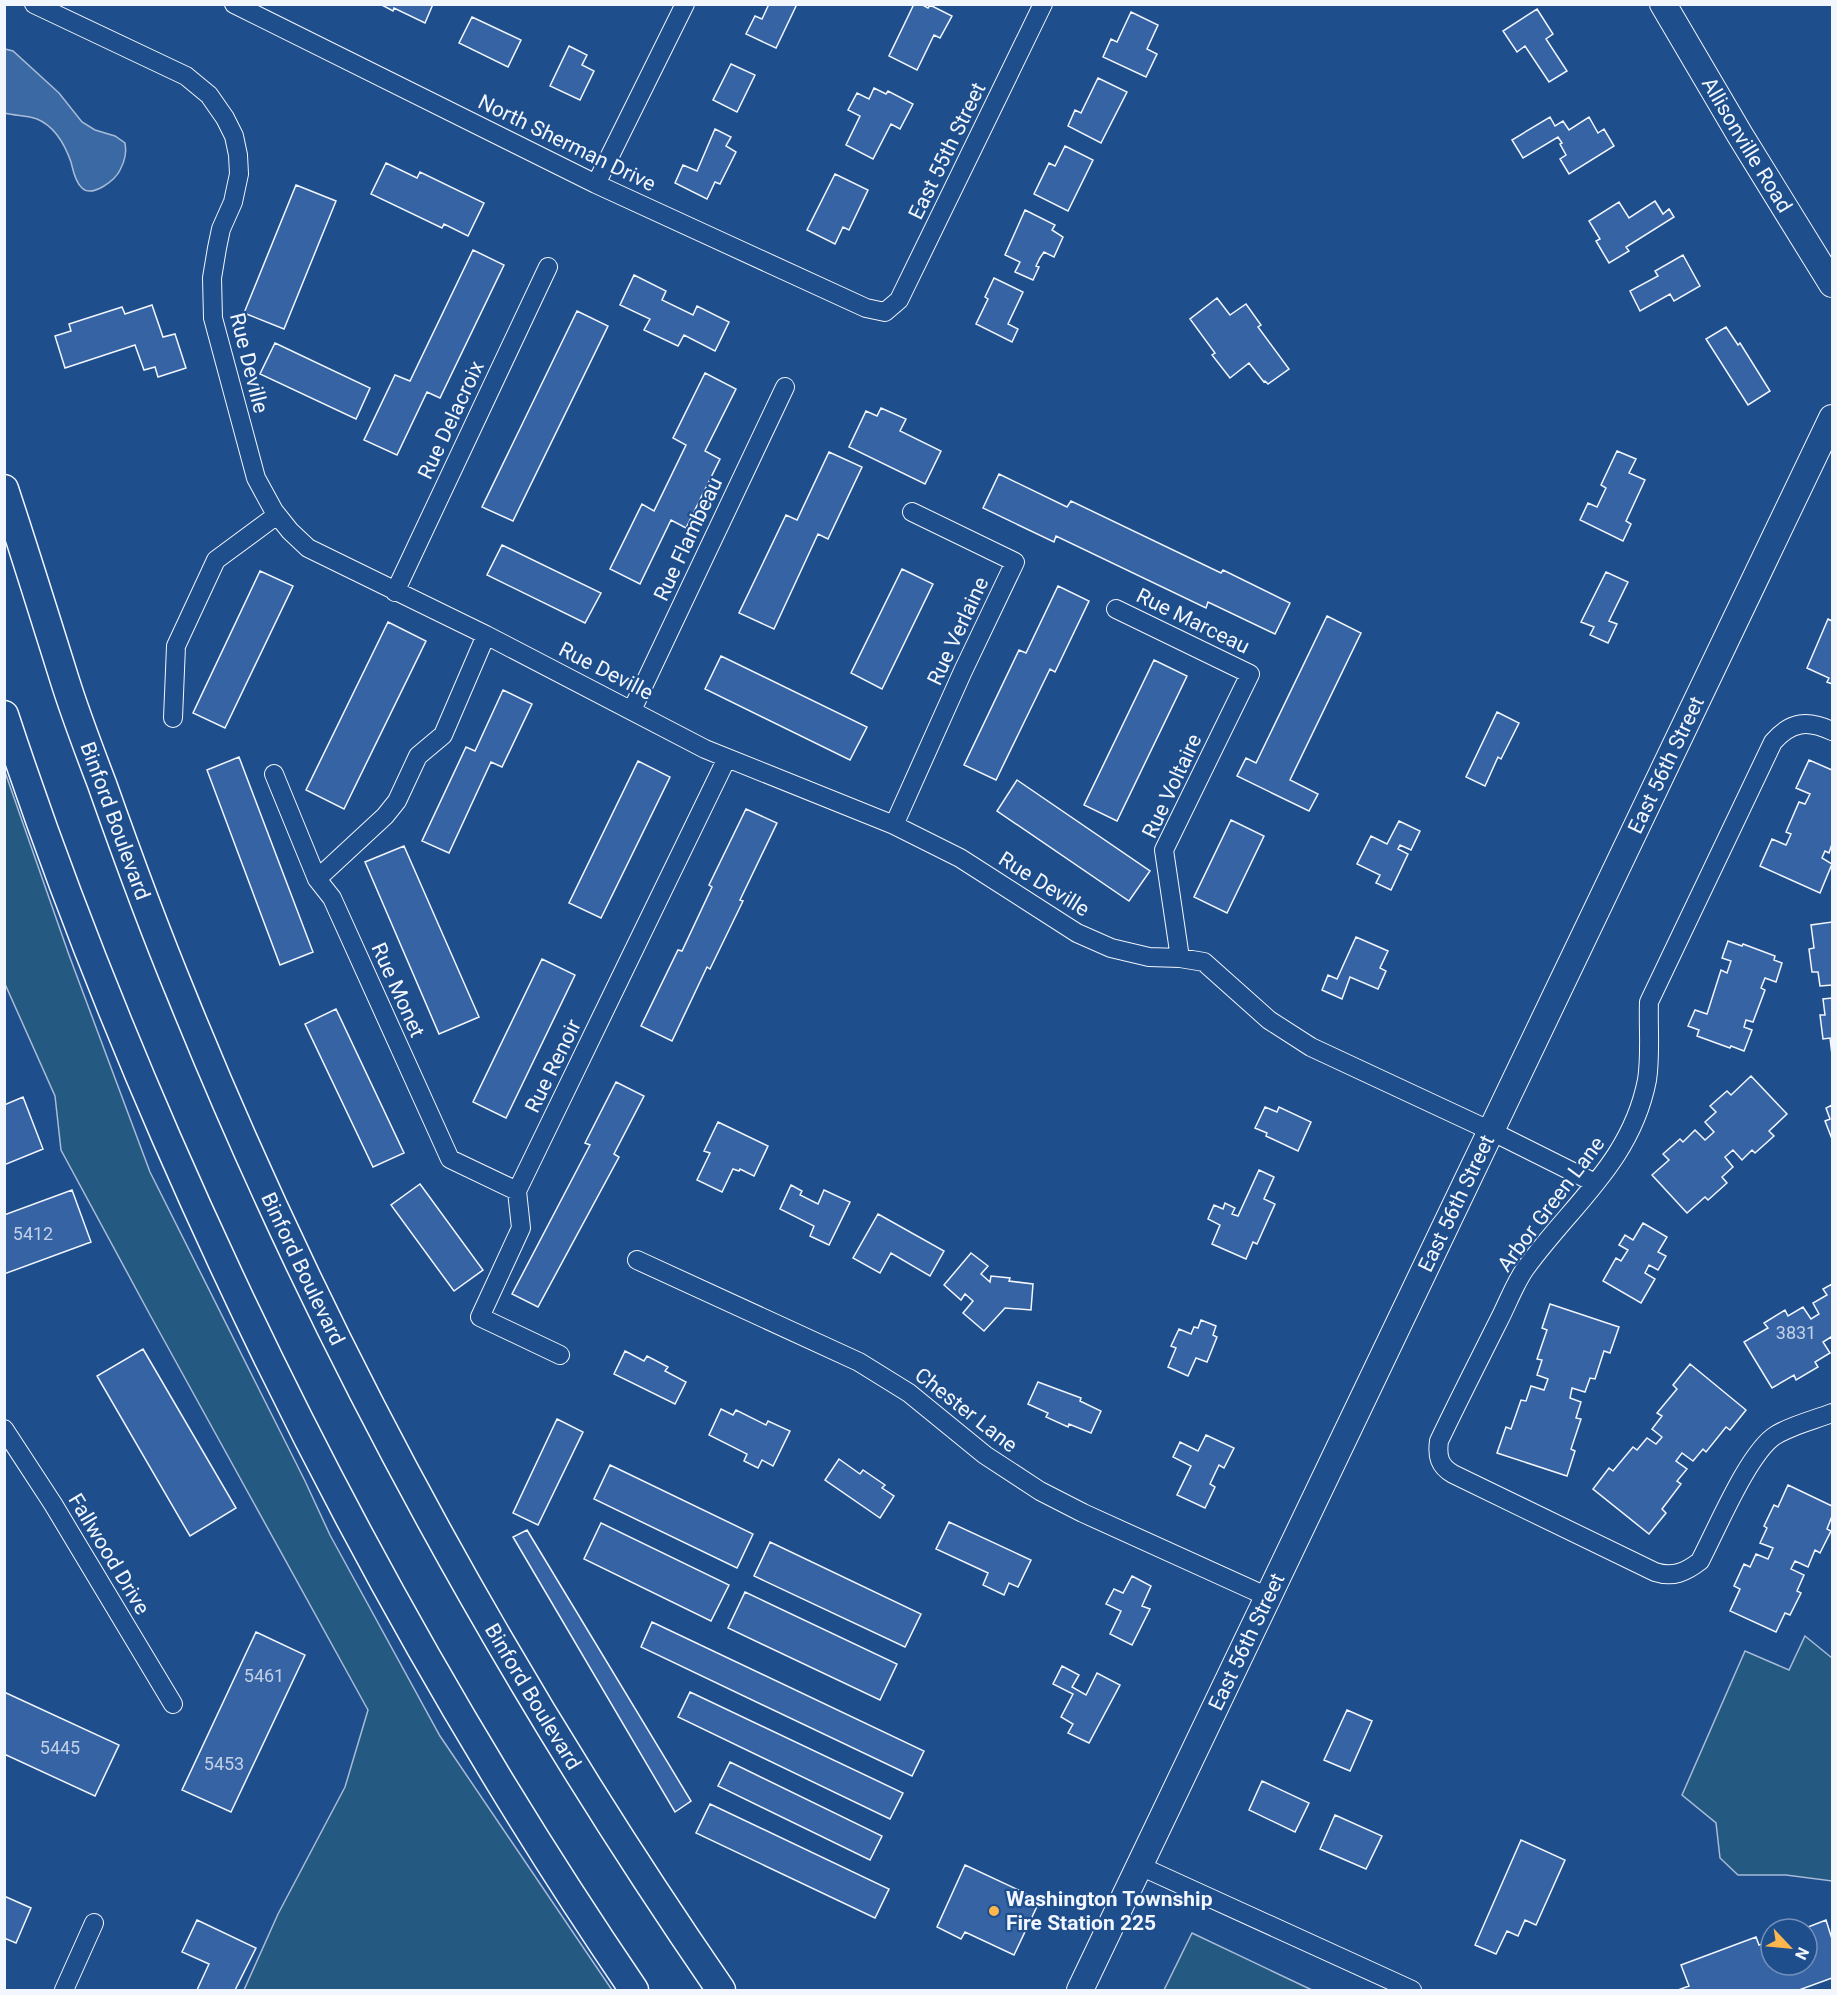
<svg xmlns="http://www.w3.org/2000/svg" width="1837" height="1995" viewBox="0 0 1837 1995" font-family="Roboto,sans-serif">
<rect width="100%" height="100%" fill="#1f4e8c"/>
<!-- green -->
<path fill="#245a82" stroke="#a8bbd7" stroke-width="1.5" d="M5 772 69 955 150 1172 305 1481 330 1535 440 1736 612 1990H244L278 1914 345 1787 368 1710 149 1313 61 1150 55 1096 5 984Z
M1805 1636 1832 1658V1881L1786 1875H1738L1720 1858 1716 1823 1682 1795 1745 1651 1789 1670Z
M1192 1933 1312 1990H1164Z"/>
<!-- water -->
<path fill="#3b69a3" stroke="#a8bbd7" stroke-width="1.5" d="M5 49 13 51 59 93 82 122 95 130 115 136 125 143C127 153 125 161 120 170 116 180 92 198 82 188 75 182 73 170 71 162 65 145 54 126 37 119 27 115 15 116 5 113Z"/>
<!-- building -->
<path fill="#3563a3" stroke="#f2f6ff" stroke-width="1.5" d="M380 4H433L425 23 394 8 393 11Z
M769 4H797L776 48 746 34 755 16 762 19Z
M914 4H921L928 8 930 5 952 16 940 38 934 35 917 70 889 56Z
M1537 9 1553 34 1546 39 1567 71 1549 82 1525 46 1517 52 1503 31Z
M1131 12 1158 25 1147 49 1157 54 1146 77 1103 57 1111 39 1117 42Z
M472 17 521 40 508 67 459 43Z
M569 46 587 55 582 65 594 71 580 100 550 86Z
M731 64 755 75 737 112 713 100Z
M1098 78 1127 92 1101 143 1068 126 1075 110 1081 113Z
M874 88 886 94 888 91 913 104 900 129 891 124 873 159 846 145 860 116 848 110 857 93 869 99Z
M1550 117 1555 126 1563 121 1569 130 1589 117 1598 133 1604 129 1614 146 1569 174 1560 159 1566 155 1560 144 1562 143 1558 137 1523 158 1512 140Z
M715 129 731 137 726 146 736 152 720 184 715 182 707 199 675 183 683 165 697 171Z
M1065 146 1093 160 1068 211 1034 194 1049 163 1055 166Z
M386 163 417 178 420 172 484 203 468 236 444 224 442 228 371 194Z
M835 174 868 190 849 230 843 227 835 244 807 230Z
M296 185 336 201 284 329 244 313Z
M1655 201 1663 214 1669 209 1674 217 1626 247 1629 251 1609 263 1596 241 1600 239 1589 221 1619 202 1629 218Z
M1025 210 1055 225 1052 230 1063 237 1054 257 1044 252 1040 258 1036 266 1039 267 1033 280 1015 272 1020 262 1005 255Z
M473 250 504 265 440 398 427 392 397 455 364 440 395 375 410 381Z
M1683 255 1700 286 1674 301 1670 294 1640 311 1630 291 1658 276 1655 271Z
M634 275 666 291 662 300 693 315 697 306 729 322 715 351 684 335 678 346 644 330 650 319 620 305Z
M994 278 1023 292 1008 324 1018 329 1012 342 976 324 988 299 985 297Z
M1217 298 1230 315 1246 304 1261 325 1258 327 1289 369 1268 384 1265 381 1264 382 1249 363 1230 378 1212 355 1215 353 1190 319Z
M152 305 163 337 175 334 186 368 158 377 155 367 144 370 135 345 65 368 55 336 71 331 69 324 122 307 125 314Z
M577 311 608 326 513 521 482 507Z
M1726 327 1738 345 1740 343 1770 391 1748 405 1706 339Z
M275 343 370 388 356 419 260 374Z
M705 373 736 389 705 451 720 459 686 528 671 520 640 584 610 569 642 504 654 511 686 445 673 438Z
M881 408 906 419 900 431 941 451 925 484 849 447 866 411 877 416Z
M1617 451 1636 459 1629 473 1645 480 1626 521 1631 524 1623 541 1580 520 1588 503 1597 507 1606 488 1601 485Z
M829 452 862 467 828 539 818 534 774 629 739 613 786 515 797 520Z
M999 474 1067 507 1071 501 1221 573 1223 570 1290 603 1275 634 1208 602 1206 608 1056 536 1054 542 983 508Z
M502 545 601 593 585 623 487 575Z
M902 569 933 584 882 689 851 673Z
M260 571 293 586 225 728 193 713Z
M1606 572 1628 582 1609 621 1617 624 1608 643 1590 635 1594 627 1581 622Z
M1058 586 1089 601 1055 672 1050 669 996 780 964 765 1019 650 1026 653Z
M1327 616 1361 633 1290 780 1318 794 1309 811 1237 776 1246 758 1256 763Z
M1828 619 1832 621V684L1827 682 1829 678 1807 668Z
M388 622 426 641 344 809 306 790Z
M721 656 867 727 850 760 705 689Z
M1154 660 1187 676 1117 821 1084 805Z
M503 690 532 704 502 767 491 762 449 853 422 841 466 747 475 751Z
M1497 712 1519 723 1501 759 1498 757 1485 786 1466 777Z
M239 757 313 952 280 965 207 770Z
M1809 760 1832 770V844L1829 853 1825 851 1822 858 1832 864 1820 893 1760 866 1772 839 1786 845 1791 834 1786 832 1799 802 1805 804 1810 794 1796 788Z
M638 761 670 777 601 918 569 903Z
M1017 780 1150 871 1129 901 997 811Z
M746 809 777 823 740 900 743 901 710 969 707 967 672 1041 641 1026 678 950 682 951 712 887 709 885Z
M1231 820 1264 836 1227 913 1194 897Z
M1399 821 1420 831 1411 850 1400 845 1398 849 1408 854 1391 890 1376 883 1380 875 1357 864 1371 836 1387 844Z
M404 846 479 1017 439 1034 365 862Z
M1832 922V985L1820 986 1818 972H1812L1809 949 1814 948 1811 925Z
M1356 937 1388 951 1380 968 1386 971 1378 989 1350 977 1342 999 1322 990 1328 975 1337 979Z
M1728 941 1742 946 1743 944 1775 956 1774 960 1782 963 1776 982 1765 978 1761 988 1765 990 1753 1022 1746 1020 1744 1027 1752 1030 1744 1051 1731 1046 1730 1048 1697 1036 1699 1030 1688 1026 1695 1010 1707 1014 1721 970 1727 973 1731 961 1722 958Z
M542 959 575 975 506 1118 473 1102Z
M1832 998V1055L1830 1038 1823 1039 1820 1015H1825L1823 999Z
M336 1009 404 1153 373 1167 305 1024Z
M1751 1076 1787 1114 1769 1131 1774 1136 1755 1153 1752 1150 1742 1160 1733 1150 1725 1157 1733 1167 1722 1177 1727 1183 1708 1200 1705 1197 1687 1213 1652 1175 1669 1160 1663 1154 1680 1139 1683 1142 1695 1130 1705 1140 1714 1132 1705 1122 1716 1112 1710 1106 1727 1091 1731 1095Z
M616 1082 644 1096 614 1154 619 1157 538 1307 512 1294 590 1145 585 1143Z
M23 1097 43 1149 4 1165V1105Z
M1832 1105V1139L1825 1121 1830 1119 1826 1108Z
M1265 1107 1277 1112 1279 1107 1311 1122 1298 1151 1266 1136 1267 1133 1255 1128Z
M718 1122 768 1146 754 1176 740 1169 739 1171 733 1169 722 1192 697 1180 710 1153 704 1151Z
M1259 1170 1274 1177 1264 1199 1275 1204 1257 1244 1253 1242 1246 1259 1212 1244 1220 1225 1208 1219 1214 1205 1223 1209 1225 1203 1235 1208 1232 1214 1238 1216Z
M420 1184 483 1270 454 1291 391 1205Z
M791 1185 802 1191 800 1195 818 1204 824 1190 850 1202 829 1245 810 1236 814 1226 780 1209Z
M72 1190 91 1242 4 1274V1215Z
M878 1214 944 1251 930 1276 891 1253 880 1273 853 1258Z
M1643 1223 1667 1237 1658 1252 1666 1256 1658 1270 1649 1265 1645 1273 1655 1279 1641 1303 1603 1281 1616 1258 1621 1261 1628 1250 1619 1245 1625 1235 1633 1240Z
M971 1253 988 1266 981 1274 990 1282 991 1276 1010 1278 1009 1281 1033 1284 1031 1310 1005 1308 984 1331 963 1313 973 1301 965 1294 961 1300 944 1285Z
M1832 1284V1340L1831 1337 1823 1342 1830 1353 1815 1362 1818 1367 1796 1380 1794 1375 1772 1388 1744 1342 1768 1328 1764 1323 1785 1310 1788 1316 1803 1307 1811 1319 1819 1314 1813 1303 1827 1295 1823 1289Z
M1550 1304 1619 1327 1610 1353 1604 1351 1595 1379 1590 1378 1585 1392 1572 1388 1570 1398 1581 1402 1576 1418 1581 1419 1571 1449 1575 1451 1567 1476 1497 1453 1506 1427 1511 1429 1521 1400 1526 1401 1531 1386 1544 1390 1548 1379 1537 1375 1542 1360 1537 1359 1547 1330 1542 1328Z
M1201 1320 1216 1326 1213 1335 1217 1337 1207 1362 1196 1358 1188 1376 1168 1367 1176 1348 1171 1346 1179 1329 1191 1334 1194 1327 1198 1328Z
M143 1349 236 1508 190 1536 97 1376Z
M625 1351 644 1361 647 1356 668 1367 665 1371 686 1382 675 1404 614 1374Z
M1690 1364 1746 1410 1730 1430 1726 1427 1706 1452 1703 1449 1693 1461 1682 1453 1676 1461 1687 1469 1677 1481 1681 1484 1662 1509 1666 1513 1649 1534 1593 1489 1609 1468 1613 1471 1633 1447 1637 1450 1647 1438 1656 1444 1662 1437 1652 1429 1662 1416 1657 1413 1677 1389 1673 1385Z
M1038 1382 1081 1398 1080 1401 1101 1411 1091 1433 1069 1424 1068 1427 1046 1417 1048 1413 1028 1404Z
M721 1409 733 1415 736 1410 766 1425 768 1421 790 1431 773 1466 762 1460 758 1468 744 1461 747 1454 709 1435Z
M557 1419 583 1432 538 1525 513 1513Z
M1206 1435 1234 1448 1224 1468 1219 1465 1210 1484 1215 1487 1205 1508 1177 1495 1191 1466 1173 1457 1180 1442 1198 1451Z
M839 1459 860 1474 863 1470 885 1485 882 1488 894 1496 880 1518 825 1480Z
M610 1465 753 1534 737 1568 594 1499Z
M1788 1485 1832 1506V1516L1827 1529 1831 1531 1820 1553 1815 1550 1808 1567 1795 1561 1791 1569 1804 1575 1797 1591 1801 1593 1790 1615 1785 1613 1776 1632 1730 1611 1740 1589 1734 1586 1744 1564 1750 1567 1756 1554 1768 1559 1773 1548 1760 1543 1767 1528 1764 1526 1774 1505 1778 1507Z
M949 1522 1031 1560 1018 1587 1009 1583 1004 1595 983 1585 988 1573 936 1549Z
M601 1523 729 1585 711 1621 584 1559Z
M527 1530 691 1801 675 1812 513 1537Z
M770 1542 921 1614 905 1647 754 1576Z
M1132 1576 1151 1586 1142 1606 1150 1609 1132 1645 1110 1634 1121 1611 1106 1604 1114 1589 1123 1593Z
M745 1592 897 1664 880 1700 728 1628Z
M652 1622 924 1751 912 1776 641 1647Z
M256 1632 305 1655 231 1812 182 1790Z
M1062 1666 1079 1675 1072 1687 1086 1695 1097 1673 1120 1685 1089 1743 1068 1733 1073 1724 1061 1717 1073 1694 1053 1684Z
M4 1692 119 1745 95 1796 4 1754Z
M690 1692 903 1793 890 1819 678 1717Z
M1347 1710 1372 1721 1350 1771 1324 1760Z
M730 1762 882 1836 870 1860 718 1786Z
M1262 1781 1309 1803 1295 1832 1249 1810Z
M710 1804 889 1889 875 1918 696 1833Z
M1335 1815 1382 1836 1366 1869 1320 1849Z
M1521 1840 1565 1860 1536 1925 1525 1920 1518 1936 1507 1931 1496 1954 1475 1945Z
M965 1865 1040 1900 1014 1955 965 1932 961 1939 937 1927Z
M4 1896 31 1908 16 1943 4 1938Z
M197 1920 256 1948 235 1990H197L209 1964 182 1952Z
M1826 1920 1832 1939V1978L1799 1990H1678L1689 1986 1681 1965 1756 1937 1759 1945 1771 1941V1965H1807V1929H1803Z"/>
<g fill="none" stroke-linecap="round" stroke-linejoin="round">
<defs>
<path id="street" d="M34 4 186 76 209 95 225 118 234 136 238 155 239 174 233 202 221 229 217 248 212 278 213 318 256 478 274 511 290 531 308 548 486 635 705 749 894 825 960 858 1077 933 1111 948 1149 957 1180 958 1204 962 1269 1020 1311 1047 1491 1131 1595 1183
M234 4 596 184 866 308 885 312 899 300 1043 4
M596 184 685 4
M395 592 548 267
M1116 609 1250 674 1164 850 1180 958
M632 710 785 387
M173 718 176 646 216 560 277 515
M1832 731C1808 720 1791 721 1773 742L1649 1002C1648 1027 1651 1055 1647 1080 1631 1162 1571 1205 1525 1269 1514 1285 1507 1305 1498 1322 1478 1362 1458 1401 1439 1441 1437 1456 1439 1466 1453 1474L1655 1572C1673 1578 1686 1572 1700 1561 1716 1531 1749 1451 1776 1435 1792 1425 1814 1420 1832 1413
M274 774 317 879 332 898 450 1159 517 1191
M894 825 963 671 1015 562 912 512
M317 879 385 816 397 801 418 756 443 735 486 635
M637 1260 859 1362 909 1393 985 1455 1040 1491 1083 1513 1268 1597
M560 1355 480 1317 521 1228 517 1191 727 758
M4 1429 53 1504 173 1704
M1140 1866 1412 1990
M64 1990 94 1923"/>
<g id="secondary">
<path id="s1" d="M1663 4 1740 135 1832 284"/>
<path id="s2" d="M1080 1990 1832 418"/>
</g>
<g id="primary">
<path id="s3" d="M4 489C25 553 45 617 65 681 76 716 89 750 102 784 127 855 153 926 182 996 324 1347 507 1679 721 1990"/>
<path d="M4 715C51 858 106 999 166 1137 296 1435 451 1721 634 1990"/>
</g>
</defs>
<!-- street casing -->
<use href="#street" stroke="#f2f6ff" stroke-width="20"/>
<!-- secondary casing -->
<use href="#secondary" stroke="#f2f6ff" stroke-width="28"/>
<!-- primary casing -->
<use href="#primary" stroke="#f2f6ff" stroke-width="31"/>
<!-- street -->
<use href="#street" stroke="#1f4e8c" stroke-width="18"/>
<!-- secondary -->
<use href="#secondary" stroke="#1f4e8c" stroke-width="26"/>
<!-- primary -->
<use href="#primary" stroke="#1f4e8c" stroke-width="28"/>
</g>
<!-- markers -->
<circle fill="#ffb74d" stroke="#1f4e8c" stroke-width="2" cx="994" cy="1911" r="6"/>
<g text-anchor="middle" stroke-width="4.5" stroke-linejoin="round" paint-order="stroke">
<!-- number labels -->
<g font-size="18" fill="#c3d1e8">
<text x="33" y="1240">5412</text>
<text x="1796" y="1339">3831</text>
<text x="264" y="1682">5461</text>
<text x="60" y="1754">5445</text>
<text x="224" y="1770">5453</text>
</g>
<!-- street labels -->
<g font-size="21" fill="#f2f6ff" stroke="#1f4e8c">
<text transform="translate(567 143) rotate(26)" y="7">North Sherman Drive</text>
<text dy="7" stroke="none"><textPath href="#s1" startOffset="164">Allisonville Road</textPath></text>
<text transform="translate(947 151) rotate(-64)" y="7">East 55th Street</text>
<text transform="translate(249 363) rotate(76)" y="7">Rue Deville</text>
<text transform="translate(451 420) rotate(-65)" y="7">Rue Delacroix</text>
<text transform="translate(688 539) rotate(-65)" y="7">Rue Flambeau</text>
<text transform="translate(1193 621) rotate(26)" y="7">Rue Marceau</text>
<text transform="translate(958 631) rotate(-65)" y="7">Rue Verlaine</text>
<text transform="translate(606 671) rotate(27)" y="7">Rue Deville</text>
<text dy="7" stroke="none"><textPath href="#s2" startOffset="1358">East 56th Street</textPath></text>
<text transform="translate(1172 786) rotate(-65)" y="7">Rue Voltaire</text>
<text dy="7" stroke="none"><textPath href="#s3" startOffset="350">Binford Boulevard</textPath></text>
<text transform="translate(1044 884) rotate(32)" y="7">Rue Deville</text>
<text transform="translate(398 990) rotate(66)" y="7">Rue Monet</text>
<text transform="translate(553 1066) rotate(-64)" y="7">Rue Renoir</text>
<text dy="7" stroke="none"><textPath href="#s2" startOffset="872">East 56th Street</textPath></text>
<text transform="translate(1551 1204) rotate(-53)" y="7">Arbor Green Lane</text>
<text dy="7" stroke="none"><textPath href="#s3" startOffset="836">Binford Boulevard</textPath></text>
<text transform="translate(966 1410) rotate(38)" y="7">Chester Lane</text>
<text transform="translate(109 1554) rotate(59)" y="7">Fallwood Drive</text>
<text dy="7" stroke="none"><textPath href="#s2" startOffset="386">East 56th Street</textPath></text>
<text dy="7" stroke="none"><textPath href="#s3" startOffset="1322">Binford Boulevard</textPath></text>
</g>
<!-- poi labels -->
<g font-size="21" font-weight="bold" fill="#f2f6ff" stroke="#1f4e8c" text-anchor="start">
<text x="1006" y="1906">Washington Township<tspan x="1006" dy="24">Fire Station 225</tspan></text>
</g>
</g>
<!-- border -->
<rect width="1837" height="1995" fill="none" stroke="#f2f6ff" stroke-width="12"/>
<!-- north arrow -->
<g transform="translate(1789 1947) rotate(116)"><circle r="28" fill="#1f4e8c" stroke="#7391ba" stroke-width="1.5"/>
<path d="M0-4.5L10 22L0 15L-10 22Z" fill="#ffb74d"/>
<text y="-9" font-size="16" font-weight="bold" text-anchor="middle" fill="#f2f6ff">N</text>
</g>
</svg>
